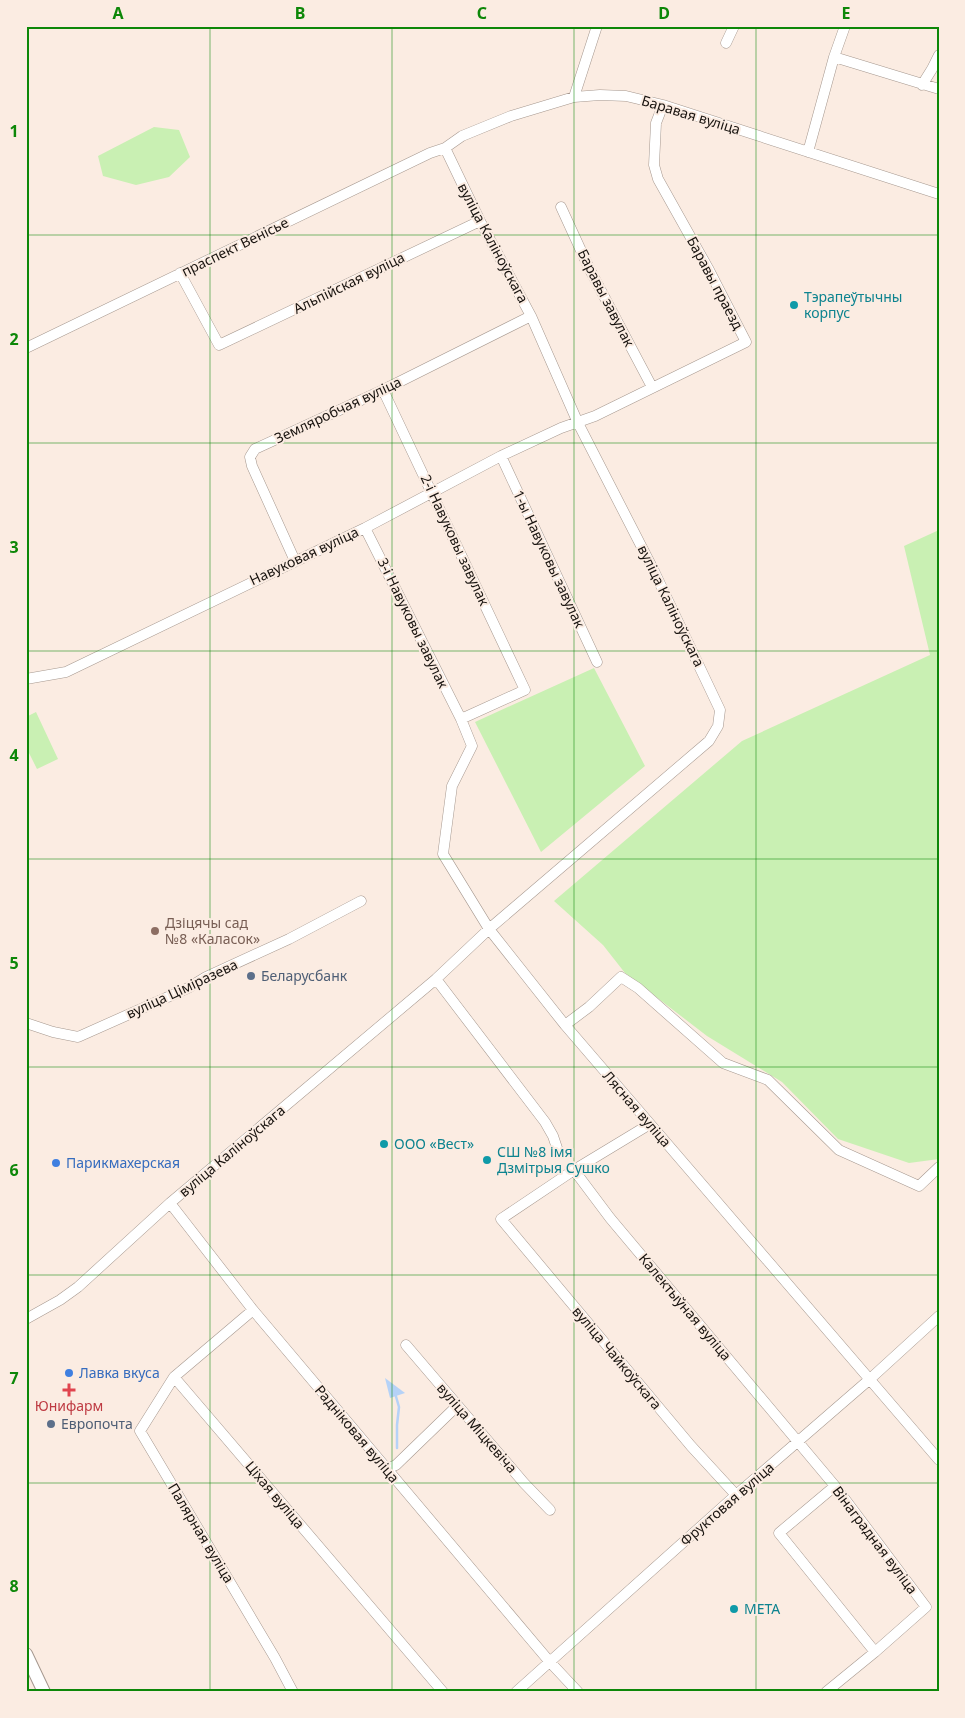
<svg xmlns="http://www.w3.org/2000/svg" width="965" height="1718" viewBox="0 0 965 1718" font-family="'Noto Sans',sans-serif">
<rect width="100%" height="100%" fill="#fbece2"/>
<!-- green -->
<path fill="#c9f0b3" d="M154 127 179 130 190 157 169 177 136 185 103 176 98 156Z
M939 530V1159L909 1163 838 1139 782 1082 707 1036 625 973 603 945 554 901 742 741 930 655 904 546Z
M594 668 645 766 541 852 475 722Z
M36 712 58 759 37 769 26 747V717Z"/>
<!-- water -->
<path fill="#b5d2f7" d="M385 1378 405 1393 390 1398Z"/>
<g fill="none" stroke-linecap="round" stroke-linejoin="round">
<!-- stream -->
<path stroke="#b5d2f7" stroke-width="2.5" d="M395 1393 399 1407 397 1425V1448"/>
<defs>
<path id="minor" d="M726 43 734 26
M834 57 939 89
M922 85 932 69 939 55
M574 97 597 26
M808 152 834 57 845 26
M561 207 589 268 652 387
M180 273 219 345 480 221
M26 348 430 153 445 148 462 136 511 116 574 97 600 95 626 96 663 105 939 194
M383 390 525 690 461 719
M501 456 597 662
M365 528 461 719 472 746 452 786 443 854 489 929 565 1025 939 1460
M295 561 252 466 250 457 255 449 383 390 531 316
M26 679 66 672 365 528 501 456 561 428 595 416 746 342 709 270 658 179 654 165 656 123 663 105
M436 979 545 1122 553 1136 558 1151
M26 1023 53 1032 78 1037 188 988 206 977 289 939 361 901
M565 1025 589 1007 621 977 638 988 723 1063 768 1080 839 1150 919 1186 939 1167
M650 1124 574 1170 501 1219 691 1446 736 1495
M574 1170 610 1218 835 1486 926 1607 875 1652 826 1692
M170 1203 253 1310 549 1661 578 1692
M253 1310 174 1377 443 1692
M26 1319 60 1300 78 1287 170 1203 436 979 489 929 709 741 718 726 720 710 653 569 578 423 531 316 480 221 445 148
M406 1345 524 1483 550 1510
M174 1377 140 1431 275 1658 293 1692
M387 1469 396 1465 457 1406
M835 1486 779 1533 875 1652
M516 1692 736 1495 870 1379 939 1316"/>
<path id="major" d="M26 1654 44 1692"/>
</defs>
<!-- minor casing -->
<use href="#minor" stroke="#a6988f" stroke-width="11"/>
<!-- major casing -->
<use href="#major" stroke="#a6988f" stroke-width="14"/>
<!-- minor -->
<use href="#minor" stroke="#fff" stroke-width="10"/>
<!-- major -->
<use href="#major" stroke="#fff" stroke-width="12"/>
</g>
<!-- grid -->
<path fill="none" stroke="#0d8708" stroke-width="1" stroke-opacity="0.55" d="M210 26V1692M392 26V1692M574 26V1692M756 26V1692M26 235H939M26 443H939M26 651H939M26 859H939M26 1067H939M26 1275H939M26 1483H939"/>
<!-- markers -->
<g fill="#0f9aa8" stroke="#fbece2" stroke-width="2">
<circle cx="794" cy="305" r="5"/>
<circle cx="384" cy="1144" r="5"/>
<circle cx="487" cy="1160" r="5"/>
<circle cx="734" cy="1609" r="5"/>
</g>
<circle fill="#8d6e63" stroke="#fbece2" stroke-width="2" cx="155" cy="931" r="5"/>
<g fill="#5c6f8a" stroke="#fbece2" stroke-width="2">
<circle cx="251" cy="976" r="5"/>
<circle cx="51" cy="1424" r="5"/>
</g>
<g fill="#3f7fe0" stroke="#fbece2" stroke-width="2">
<circle cx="56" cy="1163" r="5"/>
<circle cx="69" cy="1373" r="5"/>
</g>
<path fill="#e0444e" stroke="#fbece2" stroke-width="2" d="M66.5 1382.5h5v5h5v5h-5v5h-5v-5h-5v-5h5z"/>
<g text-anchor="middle" stroke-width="4" stroke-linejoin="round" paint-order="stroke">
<!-- street labels -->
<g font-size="14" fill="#18130f" stroke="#fbece2">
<text transform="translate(691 115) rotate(17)" y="5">Баравая вуліца</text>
<text transform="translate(493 243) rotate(62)" y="5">вуліца Каліноўскага</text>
<text transform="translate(235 247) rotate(-26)" y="5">праспект Венісье</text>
<text transform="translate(349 283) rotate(-26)" y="5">Альпійская вуліца</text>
<text transform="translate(715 283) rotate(62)" y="5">Баравы праезд</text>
<text transform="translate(606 298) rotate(63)" y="5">Баравы завулак</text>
<text transform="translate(338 410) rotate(-25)" y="5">Земляробчая вуліца</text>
<text transform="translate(455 540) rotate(65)" y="5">2-і Навуковы завулак</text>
<text transform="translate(304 556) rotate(-25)" y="5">Навуковая вуліца</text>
<text transform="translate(549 559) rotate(65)" y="5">1-ы Навуковы завулак</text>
<text transform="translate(671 606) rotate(64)" y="5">вуліца Каліноўскага</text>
<text transform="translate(413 623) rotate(64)" y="5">3-і Навуковы завулак</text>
<text transform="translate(182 989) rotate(-25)" y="5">вуліца Ціміразева</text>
<text transform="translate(637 1109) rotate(49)" y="5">Лясная вуліца</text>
<text transform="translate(232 1151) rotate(-40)" y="5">вуліца Каліноўскага</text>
<text transform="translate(685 1307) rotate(50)" y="5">Калектыўная вуліца</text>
<text transform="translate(617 1358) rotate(50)" y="5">вуліца Чайкоўскага</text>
<text transform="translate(477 1428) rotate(49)" y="5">вуліца Міцкевіча</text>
<text transform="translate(357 1434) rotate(50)" y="5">Радніковая вуліца</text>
<text transform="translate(275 1495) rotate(50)" y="5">Ціхая вуліца</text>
<text transform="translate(727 1504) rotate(-41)" y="5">Фруктовая вуліца</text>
<text transform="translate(201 1533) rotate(59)" y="5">Палярная вуліца</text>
<text transform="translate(875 1540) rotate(53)" y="5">Вінаградная вуліца</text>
</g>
<!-- culture labels -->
<g font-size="14" fill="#0d838f" stroke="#fbece2" text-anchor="start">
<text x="804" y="302">Тэрапеўтычны<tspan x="804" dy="16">корпус</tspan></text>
<text x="394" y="1149">ООО «Вест»</text>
<text x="497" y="1157">СШ №8 імя<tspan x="497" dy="16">Дзмітрыя Сушко</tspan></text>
<text x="744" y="1614">МЕТА</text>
</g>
<!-- education labels -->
<g font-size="14" fill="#785e54" stroke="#fbece2" text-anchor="start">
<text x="165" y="928">Дзіцячы сад<tspan x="165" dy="16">№8 «Каласок»</tspan></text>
</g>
<!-- service labels -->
<g font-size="14" fill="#4e5e75" stroke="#fbece2" text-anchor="start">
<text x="261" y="981">Беларусбанк</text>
<text x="61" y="1429">Европочта</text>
</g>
<!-- shop labels -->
<g font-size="14" fill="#366cbe" stroke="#fbece2" text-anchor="start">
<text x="66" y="1168">Парикмахерская</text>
<text x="79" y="1378">Лавка вкуса</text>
</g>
<!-- health labels -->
<g font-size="14" fill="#be3a42" stroke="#fbece2">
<text x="69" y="1411">Юнифарм</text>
</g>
</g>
<!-- border -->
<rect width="965" height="1718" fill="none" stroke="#fbece2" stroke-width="55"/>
<rect x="28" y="28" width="910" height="1662" fill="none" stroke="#0d8708" stroke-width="2"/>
<g font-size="16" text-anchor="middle" font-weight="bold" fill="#0d8708">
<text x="118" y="19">A</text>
<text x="300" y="19">B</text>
<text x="482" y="19">C</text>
<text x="664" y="19">D</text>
<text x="846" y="19">E</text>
<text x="14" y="137">1</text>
<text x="14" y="345">2</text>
<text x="14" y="553">3</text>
<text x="14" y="761">4</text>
<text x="14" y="969">5</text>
<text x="14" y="1176">6</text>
<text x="14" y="1384">7</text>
<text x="14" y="1592">8</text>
</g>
</svg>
